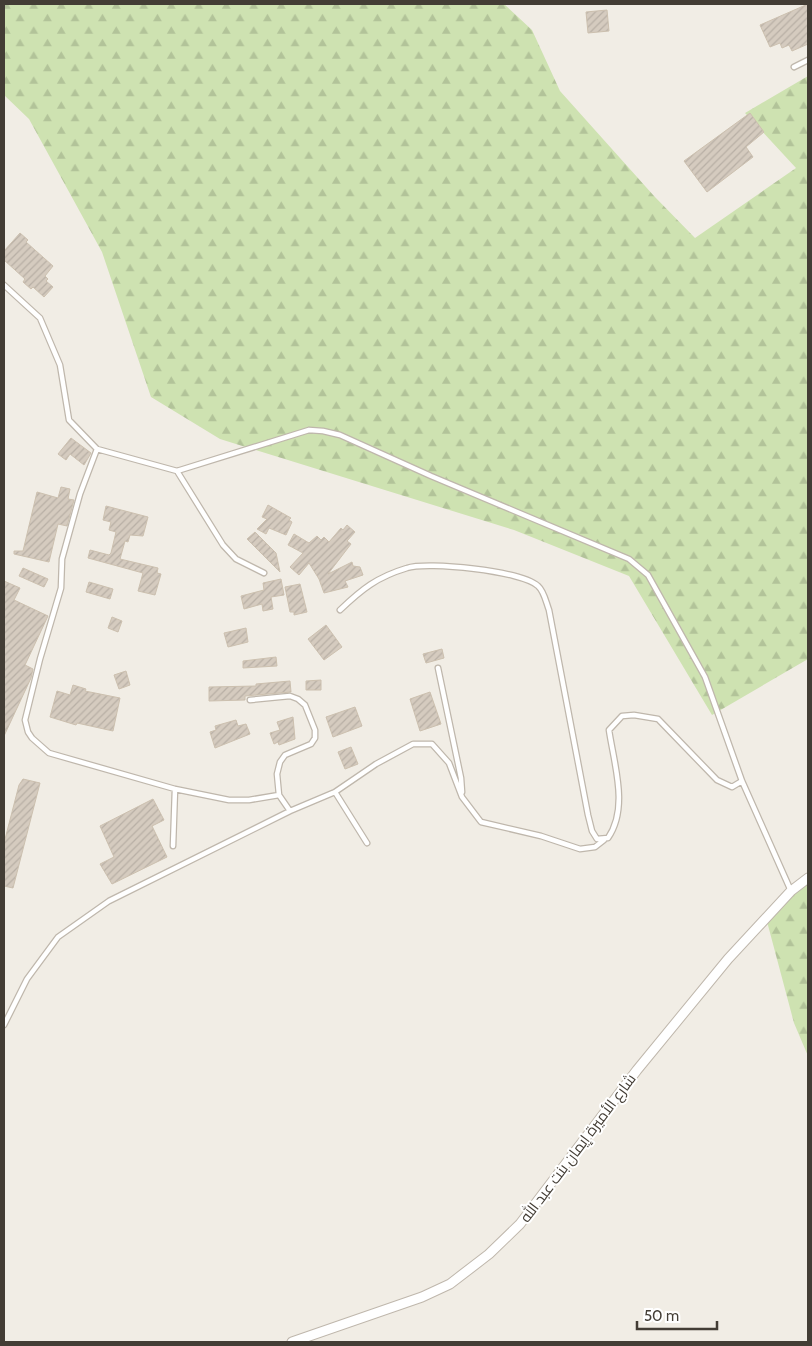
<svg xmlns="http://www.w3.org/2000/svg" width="812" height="1346" viewBox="0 0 812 1346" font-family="Cabin,Cairo,sans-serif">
<defs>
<pattern id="forest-firs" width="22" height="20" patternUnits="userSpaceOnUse" patternTransform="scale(1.25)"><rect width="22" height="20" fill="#cee2b1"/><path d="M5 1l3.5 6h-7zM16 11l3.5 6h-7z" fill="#b2c399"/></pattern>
<pattern id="building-hatch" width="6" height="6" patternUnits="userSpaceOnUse" patternTransform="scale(1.25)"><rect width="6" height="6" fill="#d5cbbf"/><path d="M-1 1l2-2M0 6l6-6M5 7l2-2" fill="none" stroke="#b8afa5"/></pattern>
</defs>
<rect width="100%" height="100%" fill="#f1ede5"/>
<!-- forest -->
<path fill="url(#forest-firs)" d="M4 4H504L532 30 560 91 654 196 695 238 796 168 745 113 808 76V659L712 715 629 576 514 530 220 439 151 397 102 252 29 119 4 95Z
M808 876V1056L794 1023 765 914Z"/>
<!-- building -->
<path fill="url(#building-hatch)" stroke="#ccc0af" d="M808 4V44L792 51 789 45 782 48 780 43 770 47 760 25Z
M607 10 609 31 588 33 586 12Z
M750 113 764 132 746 147 753 157 707 192 684 161Z
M20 233 28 240 26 242 53 266 45 276 48 279 46 281 53 287 44 297 33 287 31 289 23 282 25 279 4 260V251Z
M71 438 91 453 84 465 70 454 66 460 58 454Z
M61 487 70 489 68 499 74 500 67 526 58 524 49 562 14 554V551H23L37 492 58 498Z
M268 505 291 518 289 520 292 522 286 535 269 528 266 534 257 529 267 519 262 517Z
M106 506 148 517 143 536 130 535 128 542 125 541 120 559 158 568 157 573 161 574 155 595 138 591 143 573 88 558 90 550 109 555 111 553 116 532 109 530 111 522 103 520Z
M347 525 355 532 347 541 351 544 328 574 352 562 353 566 360 567 363 575 345 581 348 587 324 593 319 579 309 563 299 575 290 567 303 553 288 545 294 534 309 543 317 536 321 540 324 537 329 542 341 528 343 530Z
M255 532 276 553 280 572 247 539Z
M23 568 48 579 44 587 19 576Z
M281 579 284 595 271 597 273 609 263 611 262 604 244 609 241 596 264 590 263 583Z
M4 581 20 588 14 600 48 616 25 665 33 669 31 678 4 736Z
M89 582 113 589 110 599 86 592Z
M300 584 307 612 294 615V612H290L285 587Z
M112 617 122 621 118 632 108 628Z
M326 625 342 647 324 660 308 639Z
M246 628 248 642 228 647 224 633Z
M442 649 444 658 426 663 423 654Z
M276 657 277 666 243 668V661Z
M126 671 130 685 119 689 114 675Z
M321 680V690H306V681Z
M290 681 291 692 245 696V700L209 701V687L256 686V684Z
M73 685 86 689 85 691 120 698 113 731 77 723 76 725 50 717 57 691 70 695Z
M430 692 441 724 420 731 410 699Z
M355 707 362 726 333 737 326 717Z
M293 717 295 739 279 745 278 742 274 744 270 733 280 730 277 722Z
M236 720 238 726 246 724 250 734 215 748 210 732 216 730 215 726Z
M351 747 358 764 345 769 338 752Z
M23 779 40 783 13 888 4 886V843L19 785Z
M153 799 164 820 152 826 167 857 112 884 100 864 114 857 100 826Z"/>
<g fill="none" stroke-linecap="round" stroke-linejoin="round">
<defs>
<path id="lane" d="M794 67 808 60
M4 285 40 318 60 365 69 420 97 449 177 471 309 430 323 431 340 435 431 476 629 559 648 575 705 677 742 781 791 891
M97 449 80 494 62 559 61 588 40 659 25 720 28 732 32 738 49 753 175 789 229 800H249L279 795
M177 471 223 545 236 559 264 573
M340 610C362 589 377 577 407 568 427 561 522 571 538 586 544 591 546 602 549 610L588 815 592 831 597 839 608 838C629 808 614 764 609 730L622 716 634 715 658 719 717 780 732 787 742 781
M438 668 461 778 462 792
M250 700 290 696 298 699 305 705 315 730V738L311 744 285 755 280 762 277 774 279 795 290 811
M335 792 367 843
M173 846 175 789
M4 1025 27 979 58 937 109 901 290 811 335 792 376 764 413 744H432L449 763 462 797 481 822 541 836 580 849 595 847 604 840"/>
<path id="street" d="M292 1342 422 1297 450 1284 489 1254 520 1224 637 1070 728 959 791 891 808 878"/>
</defs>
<!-- lane casing -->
<use href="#lane" stroke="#bfb7ac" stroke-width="7"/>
<!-- street casing -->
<use href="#street" stroke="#bfb7ac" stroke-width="11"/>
<!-- lane -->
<use href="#lane" stroke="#fff" stroke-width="4.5"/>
<!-- street -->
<use href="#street" stroke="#fff" stroke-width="9"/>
</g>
<g text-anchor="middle" stroke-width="4" stroke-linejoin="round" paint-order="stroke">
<!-- street labels -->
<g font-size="15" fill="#433d35" stroke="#fff">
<text transform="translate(578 1148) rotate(-53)" y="5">شارع الأميرة إيمان بنت عبد الله</text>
</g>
</g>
<!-- border -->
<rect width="812" height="1346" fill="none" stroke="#433d35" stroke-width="10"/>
<!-- scale -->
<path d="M637 1321v8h80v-8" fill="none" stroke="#433d35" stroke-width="2.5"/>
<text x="644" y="1321" font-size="15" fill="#433d35" stroke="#ffffff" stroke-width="4" paint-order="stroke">50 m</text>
</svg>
